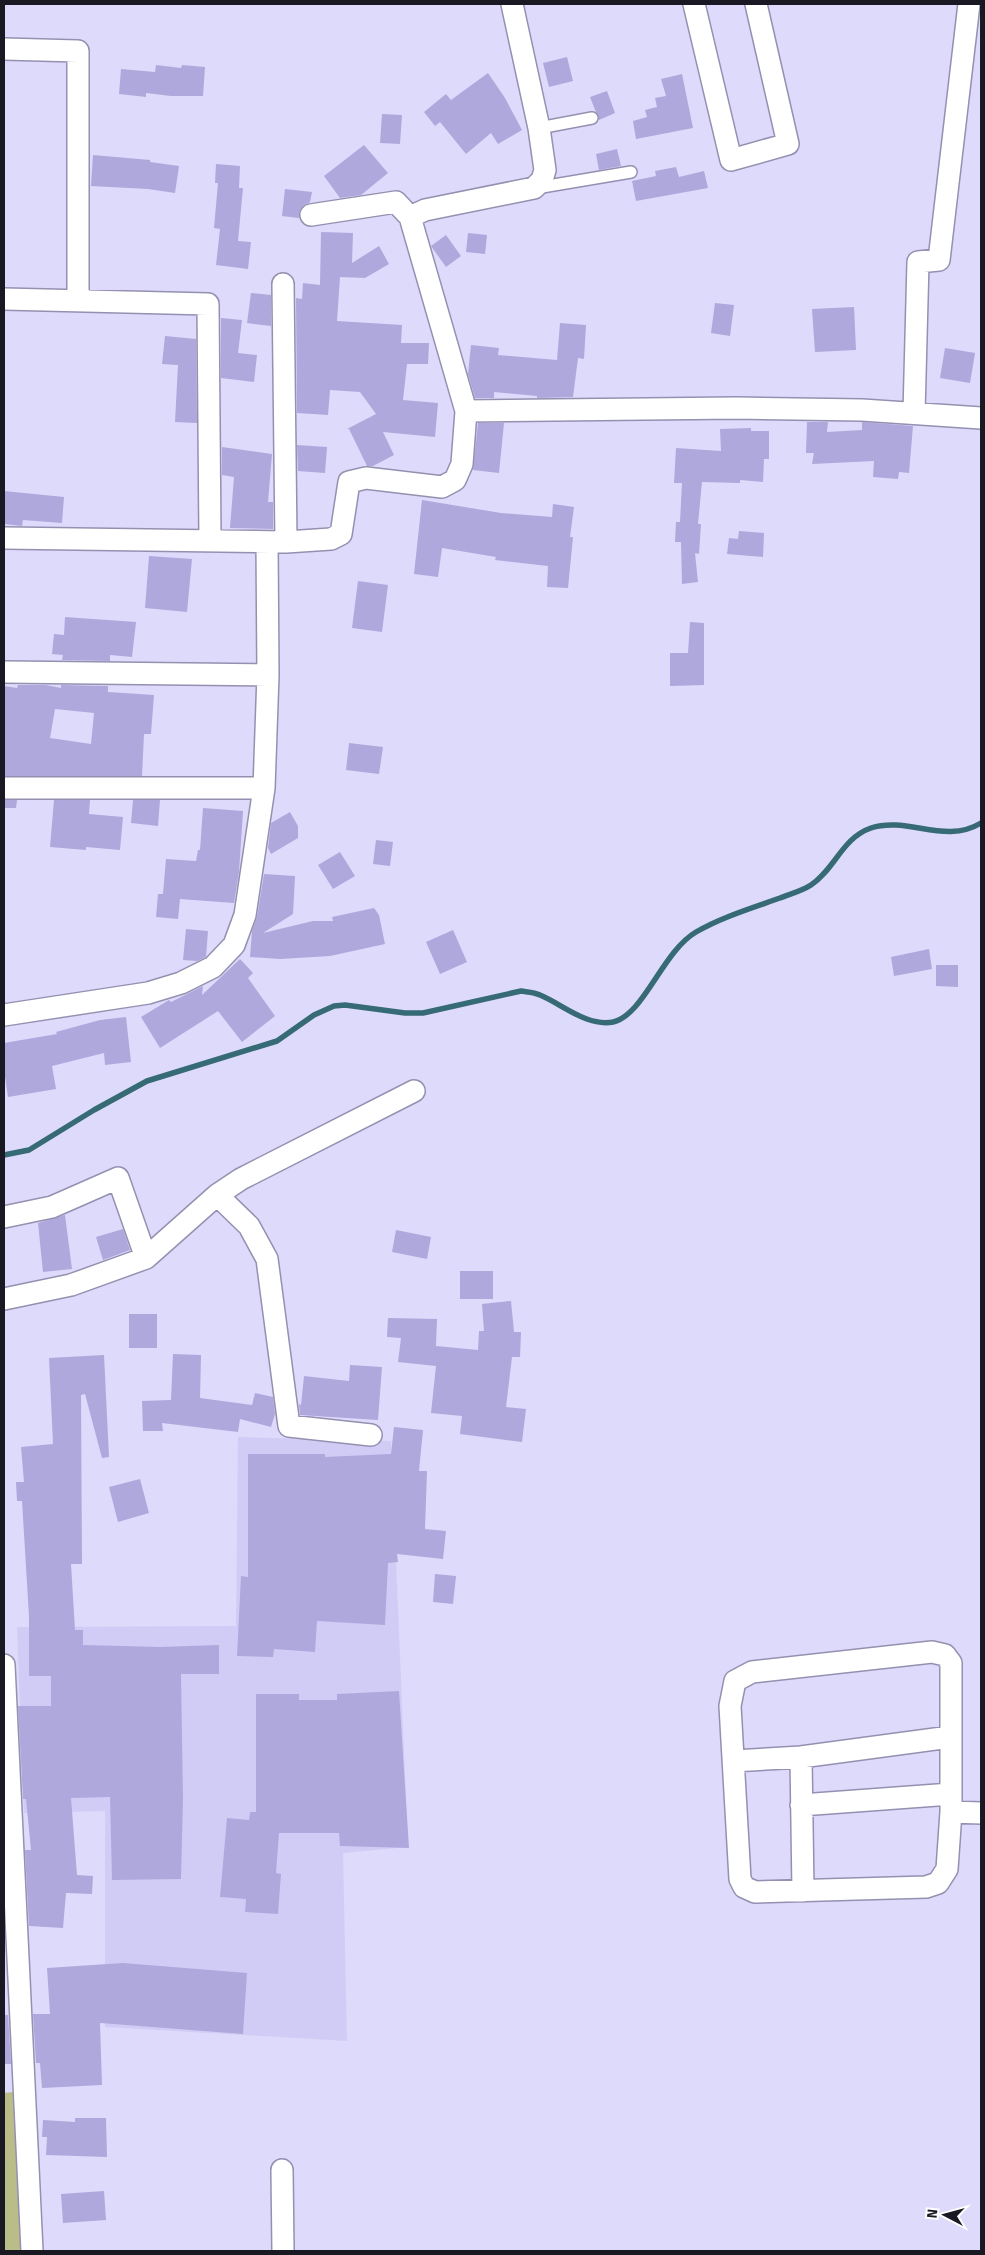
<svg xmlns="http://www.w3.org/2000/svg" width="985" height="2255" viewBox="0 0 985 2255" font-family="'Fira Sans',sans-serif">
<rect width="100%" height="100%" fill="#dedafb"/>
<!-- built -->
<path fill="#d1ccf5" d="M238 1437 391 1441 408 1847 343 1853 347 2041 105 2027V1811L24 1813 17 1627 236 1626Z"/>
<!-- green -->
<path fill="#babd88" d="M14 2092 22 2251H4V2093Z"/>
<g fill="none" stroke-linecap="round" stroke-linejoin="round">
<!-- stream -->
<path stroke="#366a74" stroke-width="5.5" d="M4 1155 29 1150 94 1110 147 1081 277 1041 314 1015 334 1006 345 1005 405 1013H423L521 991C527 992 534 992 540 995 562 1004 587 1027 613 1022 644 1015 662 952 696 932 722 917 752 908 780 898 790 894 802 891 811 885 835 869 842 838 871 828 908 816 945 845 981 823"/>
</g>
<!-- building -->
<path fill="#afa8dc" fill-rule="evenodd" d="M567 57 573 81 549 87 543 63Z
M156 65 181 68 182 65 205 67 203 96H171L146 93V97L119 94 121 69 155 72Z
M488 73 505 98 522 130 498 144 491 133 466 154 440 122 435 126 424 112 446 94 451 100Z
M682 74 693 128 636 139 633 121 647 117 645 110 657 107 655 98 666 96 661 79Z
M607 91 615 113 599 120 590 97Z
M382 114 402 115 400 144 380 143Z
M364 145 388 173 361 195 340 198 324 176Z
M617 149 621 166 599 170 596 154Z
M93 155 150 160V162L179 166 175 193 148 189 91 186Z
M216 164 240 166 239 188H243L238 241 251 242 248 269 216 265 220 229 214 228 218 183H215Z
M676 167 679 177 704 171 708 188 636 201 632 181 656 176 655 171Z
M285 189 312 192 310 202 304 205 300 210 299 218 282 216Z
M321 232 353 233 352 263 379 246 389 264 365 278 340 277 337 321 402 325 401 343H429L428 364H407L403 400 438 403 435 437 383 432 394 455 373 466H367L349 429H347L376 414 360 392 330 390 328 415 297 413 296 298 302 299 303 283 320 285Z
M468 233 487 235 485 254 466 252Z
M446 235 461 256 446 267 431 246Z
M251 293 271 295V326L247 323Z
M715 303 734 305 730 336 711 333Z
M854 307 856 350 815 352 812 309Z
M221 318 242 320 238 353 257 355 254 382 221 378Z
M560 323 586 325 584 359 578 358 573 397 537 398V396L494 392V398H475L468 374 471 345 499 348 498 355 557 360Z
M165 336 196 339 197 423 175 422 178 365 162 364Z
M945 348 975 353 970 383 940 378Z
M807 422H828L827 432 862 430V422L913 426 909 473 899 472 898 479 873 477 874 461 812 464 814 453H806Z
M478 423H504L499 473 473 470Z
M751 428V431H769V459H764L763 482 740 480V483L702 482 698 524H701L699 554 695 553 698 582 682 584 681 542H675L676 522H680L682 483H674L676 448 721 451 720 429Z
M297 445 327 447 325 473 298 471Z
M222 447 272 454 268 502H273V529L230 528 234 477 222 475Z
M4 491 64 497 62 523 23 520 22 526 4 524Z
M422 500 501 513 552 517 553 504 574 507 570 537H573L568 588 547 587 548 566 495 560 496 557 442 548 438 577 414 574Z
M739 531 764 533 763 557 727 554 729 538 738 539Z
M149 556 192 559 187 612 145 608Z
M358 581 388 585 382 632 352 628Z
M65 617 136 622 132 657 110 655V661L62 660 63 655 52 654 54 634 64 635Z
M690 622 704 623V685L670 686V653H688Z
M18 685H46L61 688V685L108 686V692L154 695 151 734H144L142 776H4V686L17 688ZM55 709 94 713 91 744 50 738Z
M349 743 383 747 379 774 346 770Z
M4 800H17L16 808H4Z
M54 800H90L89 814 123 817 120 850 86 847V850L50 847Z
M133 800H160L158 826 131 823Z
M203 808 243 811 239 872 234 903 180 899 178 919 156 917 158 894H163L166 859 196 861 198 850H200Z
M290 812 298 826V838L271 854 268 848 271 823Z
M376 840 393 842 390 866 373 864Z
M340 852 355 876 333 889 318 865Z
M264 874 295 876 293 914 263 933 313 921H333L332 917 374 908 379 915 385 944 330 956 280 959 250 957 252 931 257 917Z
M186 929 208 931 206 957 197 961 183 960Z
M453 930 467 962 440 974 426 942Z
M929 949 932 969 894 976 891 957Z
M240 959 253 973 248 978 275 1016 242 1042 218 1011 160 1048 141 1017 169 1000 171 1002 203 986 202 995Z
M936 965H958V987L936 986Z
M126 1017 131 1062 105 1065 104 1053 52 1066 56 1089 8 1097 4 1070V1043L57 1034 56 1032 100 1020Z
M65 1215 72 1269 43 1272 38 1223Z
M123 1229 130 1250 103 1260 96 1237Z
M396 1230 431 1237 427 1259 392 1252Z
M460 1271H493V1299H460Z
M511 1301 514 1332H521L520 1357H512L506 1407 526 1409 522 1442 460 1434 462 1416 431 1413 436 1366 398 1362 401 1338 387 1337 388 1318 437 1319 436 1346 478 1350 479 1331H484L482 1304Z
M129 1314H157V1348H129Z
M173 1354 201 1355 200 1398 252 1405 255 1393 273 1397 275 1414 271 1427 240 1419 238 1432 162 1423 163 1431H143L142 1401 171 1400Z
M104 1355 109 1457 102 1458 85 1394 81 1395 82 1564H71L75 1630H83V1645L160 1647 219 1645V1674H181L183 1798 181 1879 112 1880 110 1797 71 1798 77 1875 93 1876 92 1894 66 1893 63 1928 29 1926 25 1850H31L26 1799H23L18 1706H51V1676H29V1616L22 1501H17L16 1482H24L21 1447 53 1444 49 1358Z
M350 1365 382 1367 378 1420 300 1415 299 1404 301 1405 304 1376 349 1381Z
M394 1427 423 1430 419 1471H427L425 1529 446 1531 443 1559 397 1554 398 1562 388 1563 385 1625 317 1621 315 1652 274 1649 273 1657 237 1656 241 1576 248 1577V1454H325V1457L391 1454Z
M140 1479 149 1513 118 1522 109 1487Z
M435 1574 456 1576 453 1604 433 1602Z
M399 1691 409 1848 340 1846 339 1833H279L276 1873 281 1874 278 1914 245 1912 246 1899 220 1897 227 1818 249 1820 250 1812H256V1694H299V1700H337V1694Z
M123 1963 247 1973 243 2034 100 2023 102 2085 42 2088 40 2063H36L33 2014H50L47 1968Z
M4 2015H8L11 2064H4Z
M75 2118H106L107 2157 46 2155 47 2137H42L43 2120 75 2122Z
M104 2191 106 2220 63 2223 61 2194Z"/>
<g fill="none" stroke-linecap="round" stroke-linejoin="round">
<defs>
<path id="service" d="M539 128 592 118
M536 188 631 172"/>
<path id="minor" d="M694 4 731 160 788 144 756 4
M4 49 78 51V301
M311 215 396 202 410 217
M283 284 286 542
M4 299 208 304 210 540
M466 411 737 408 862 410 981 418
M914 413 918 262 939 260 969 4
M4 538 286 542 331 539 341 534 349 482 366 478 442 487 455 480 462 464 466 411 410 217 425 210 534 188 542 180 545 170 539 128 512 4
M4 672 268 675
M4 788H264
M4 1015 148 993 181 983 213 967 234 945 245 915 264 788 268 675 267 542
M217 1195 249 1226 267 1259 289 1426 371 1435
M4 1217 52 1207 118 1178 146 1258
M4 1299 71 1285 146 1258 217 1195 241 1179 414 1091
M932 1652 945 1655 951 1663V1812L947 1869 938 1883 926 1887 755 1892 744 1887 740 1879 730 1706 735 1681 752 1672Z
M4 1665 32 2251
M801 1757 803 1891
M733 1761 801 1757 950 1737
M801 1805 951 1794
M951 1812 981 1813
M282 2170 283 2251"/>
</defs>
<!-- service casing -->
<use href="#service" stroke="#9490b0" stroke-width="14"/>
<!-- minor casing -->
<use href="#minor" stroke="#9490b0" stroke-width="24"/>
<!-- service -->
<use href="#service" stroke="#fff" stroke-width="11"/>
<!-- minor -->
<use href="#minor" stroke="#fff" stroke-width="21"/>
</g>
<!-- border -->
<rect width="985" height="2255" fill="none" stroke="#191823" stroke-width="10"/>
<!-- north arrow -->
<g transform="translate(945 2215) rotate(276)" stroke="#ffffff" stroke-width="4" paint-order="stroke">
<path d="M0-4L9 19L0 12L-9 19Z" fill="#191823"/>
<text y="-8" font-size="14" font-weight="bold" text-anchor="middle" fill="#191823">N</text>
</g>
</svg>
